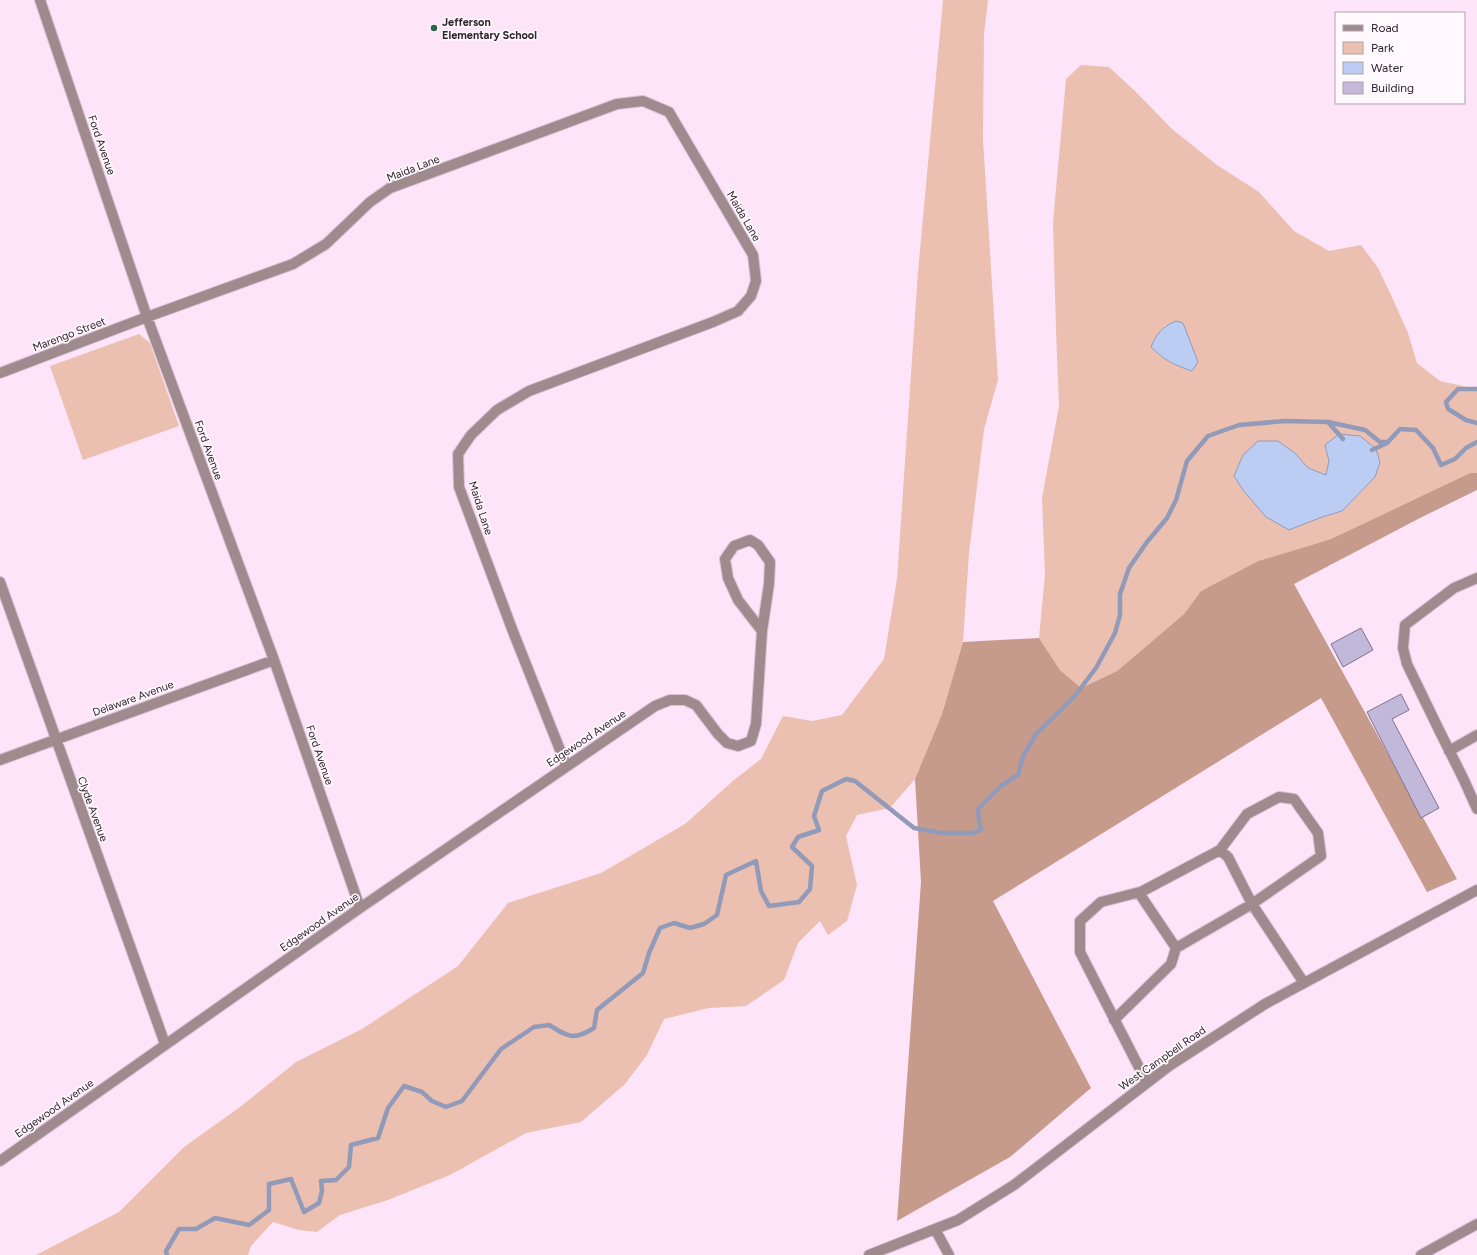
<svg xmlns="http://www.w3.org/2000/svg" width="1477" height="1255" font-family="Figtree,sans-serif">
<rect width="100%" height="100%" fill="#fee4f8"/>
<path fill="#ebc0b0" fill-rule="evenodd" d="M943,0H988L984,34L983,139L998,380L984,429L969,553L963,642L942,714L915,779L890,808L857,815L846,836L857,885L847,921L828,935L820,921L798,943L784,980L746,1006L709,1008L664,1019L647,1055L625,1084L581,1122L526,1133L450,1175L388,1200L340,1215L317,1232L299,1230L273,1222L251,1246L248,1255H36L119,1212L184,1147L240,1107L296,1062L362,1029L458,966L508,903L601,873L685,824L734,780L761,759L783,716L812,721L842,715L884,659L897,579L918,272Z
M1081,65L1109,67L1136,92L1172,129L1217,165L1259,192L1294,231L1329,251L1361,245L1378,268L1391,295L1408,333L1417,363L1440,381L1477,389V473H1470L1331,539L1258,561L1201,591L1184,614L1117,671L1081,688L1060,670L1039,638L1045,574L1042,498L1059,406L1056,330L1053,222L1066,79ZM1166,325L1192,371C1174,365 1164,360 1151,347L1157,335ZM1325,445L1375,477L1342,511L1322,517L1295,453L1308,468L1326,475L1329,461Z
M139,334L150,343L179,426L83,460L50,366Z"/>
<path fill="#c69b8b" d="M1470,473H1477V490L1420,518L1294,584L1457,879L1427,892L1321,698L993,901L1091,1088L1010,1157L897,1221L921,882L915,779L942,714L963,642L1039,638L1060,670L1081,688L1117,671L1184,614L1201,591L1258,561L1331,539Z"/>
<path fill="#bbcdf3" stroke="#919ab8" d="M1176,321L1183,323L1198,362L1192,371C1174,365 1164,360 1151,347C1157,333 1162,327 1176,321Z
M1339,434L1360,436L1376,449L1380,462L1375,477L1342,511L1322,517L1289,530L1266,517L1243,490L1234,476L1243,455L1258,441H1278L1295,453L1308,468L1326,475L1329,461L1325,445Z"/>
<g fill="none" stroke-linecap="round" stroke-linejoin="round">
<path stroke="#919ab8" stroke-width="4.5" d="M1477,389H1458L1446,402L1448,409L1466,420L1477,423
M1328,422L1343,439
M1372,450L1387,443
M167,1255L166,1251L179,1229H196L215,1218L249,1225L269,1210V1184L291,1179L304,1212L319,1203L322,1191L321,1181L336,1180L349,1167L351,1145L378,1138L388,1108L404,1086L422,1092L432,1101L446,1107L462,1101L501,1049L534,1027L549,1025C569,1037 573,1041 594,1028L597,1010L643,973L649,953L660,928L674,923L690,928L704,924L717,915L726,875L756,861L761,891L769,906L799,902L810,889L812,866L792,847L798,837L819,830L814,816L822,791L846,779L855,781L914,828L942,833H972L981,830L979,820L978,809L1001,786L1018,775L1023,756L1036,734L1074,697L1096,668L1115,633L1120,615V594L1129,568L1147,542L1167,518L1176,500L1187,461L1208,436L1239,425L1285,421L1328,422L1365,430L1380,442H1388L1400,429L1416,430L1433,448L1441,465L1455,459L1466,448L1477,442"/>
</g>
<path fill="#c2b8d9" stroke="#7c7391" d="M1361,628L1373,650L1343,667L1331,644Z
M1401,694L1409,710L1392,719L1439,808L1421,818L1367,712Z"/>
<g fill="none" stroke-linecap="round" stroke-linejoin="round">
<g stroke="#d9c1d4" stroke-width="12">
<path id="minor" d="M40,0L147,317L274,660L360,908
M0,373L147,317L293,264L326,244L370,202L390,188L617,104L643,101L669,112L753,255L756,281L751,296L738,311L713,322L529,391L497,410L471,435L458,454L459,487L512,629L566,765
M750,540L758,545L770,562L769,584L762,631L738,600L728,578L725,559L734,546Z
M1477,578L1454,588L1405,625L1403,648L1407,664L1440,732L1463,778L1477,809
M0,582L165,1044
M1449,751L1477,735
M0,760L274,660
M1140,892L1101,902L1080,921V952L1147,1083
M1176,948L1139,893L1220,850L1228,857L1252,904L1304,983
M1114,1020L1171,964L1176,948L1252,904L1321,856L1318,833L1294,799L1279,797L1247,814L1220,850
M0,1161L360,908L655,706L670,700H685L696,705L718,734L727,743L738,746L751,741L756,724L762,631
M935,1229L949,1255
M869,1255L958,1220L1014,1185L1169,1066L1265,1004L1477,890
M1421,1255L1477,1224"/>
</g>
<use href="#minor" stroke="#9f8a8e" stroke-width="10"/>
</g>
<circle fill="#2b634b" stroke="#fff8fd" stroke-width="1.5" cx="434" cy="28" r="4"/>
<g text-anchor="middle" stroke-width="3.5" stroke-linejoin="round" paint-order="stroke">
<g font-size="11" font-weight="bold" fill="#30242e" stroke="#fff8fd" text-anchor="start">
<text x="442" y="26">Jefferson<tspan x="442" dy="13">Elementary School</tspan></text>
</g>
<g font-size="11" fill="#30242e" stroke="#fff8fd">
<text transform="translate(102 145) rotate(71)" y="4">Ford Avenue</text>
<text transform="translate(413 168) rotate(-21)" y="4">Maida Lane</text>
<text transform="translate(744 216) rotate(60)" y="4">Maida Lane</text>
<text transform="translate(69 334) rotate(-21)" y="4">Marengo Street</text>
<text transform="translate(209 450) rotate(70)" y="4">Ford Avenue</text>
<text transform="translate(481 508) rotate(72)" y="4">Maida Lane</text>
<text transform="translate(133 698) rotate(-20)" y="4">Delaware Avenue</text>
<text transform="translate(586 738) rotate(-34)" y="4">Edgewood Avenue</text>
<text transform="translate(320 755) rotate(71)" y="4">Ford Avenue</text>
<text transform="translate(93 809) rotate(70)" y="4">Clyde Avenue</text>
<text transform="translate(319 922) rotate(-35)" y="4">Edgewood Avenue</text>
<text transform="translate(1162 1058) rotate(-35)" y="4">West Campbell Road</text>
<text transform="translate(54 1108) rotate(-35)" y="4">Edgewood Avenue</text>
</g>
</g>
<rect x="1335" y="12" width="130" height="92" fill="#fff8fd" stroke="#aca3aa"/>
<rect x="1343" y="25" width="20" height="6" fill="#9f8a8e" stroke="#aca3aa"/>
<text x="1371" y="32" font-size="12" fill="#30242e">Road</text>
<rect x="1343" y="42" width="20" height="12" fill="#ebc0b0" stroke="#aca3aa"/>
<text x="1371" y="52" font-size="12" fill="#30242e">Park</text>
<rect x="1343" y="62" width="20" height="12" fill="#bbcdf3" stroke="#aca3aa"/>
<text x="1371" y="72" font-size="12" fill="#30242e">Water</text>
<rect x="1343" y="82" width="20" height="12" fill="#c2b8d9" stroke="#aca3aa"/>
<text x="1371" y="92" font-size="12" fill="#30242e">Building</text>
</svg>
